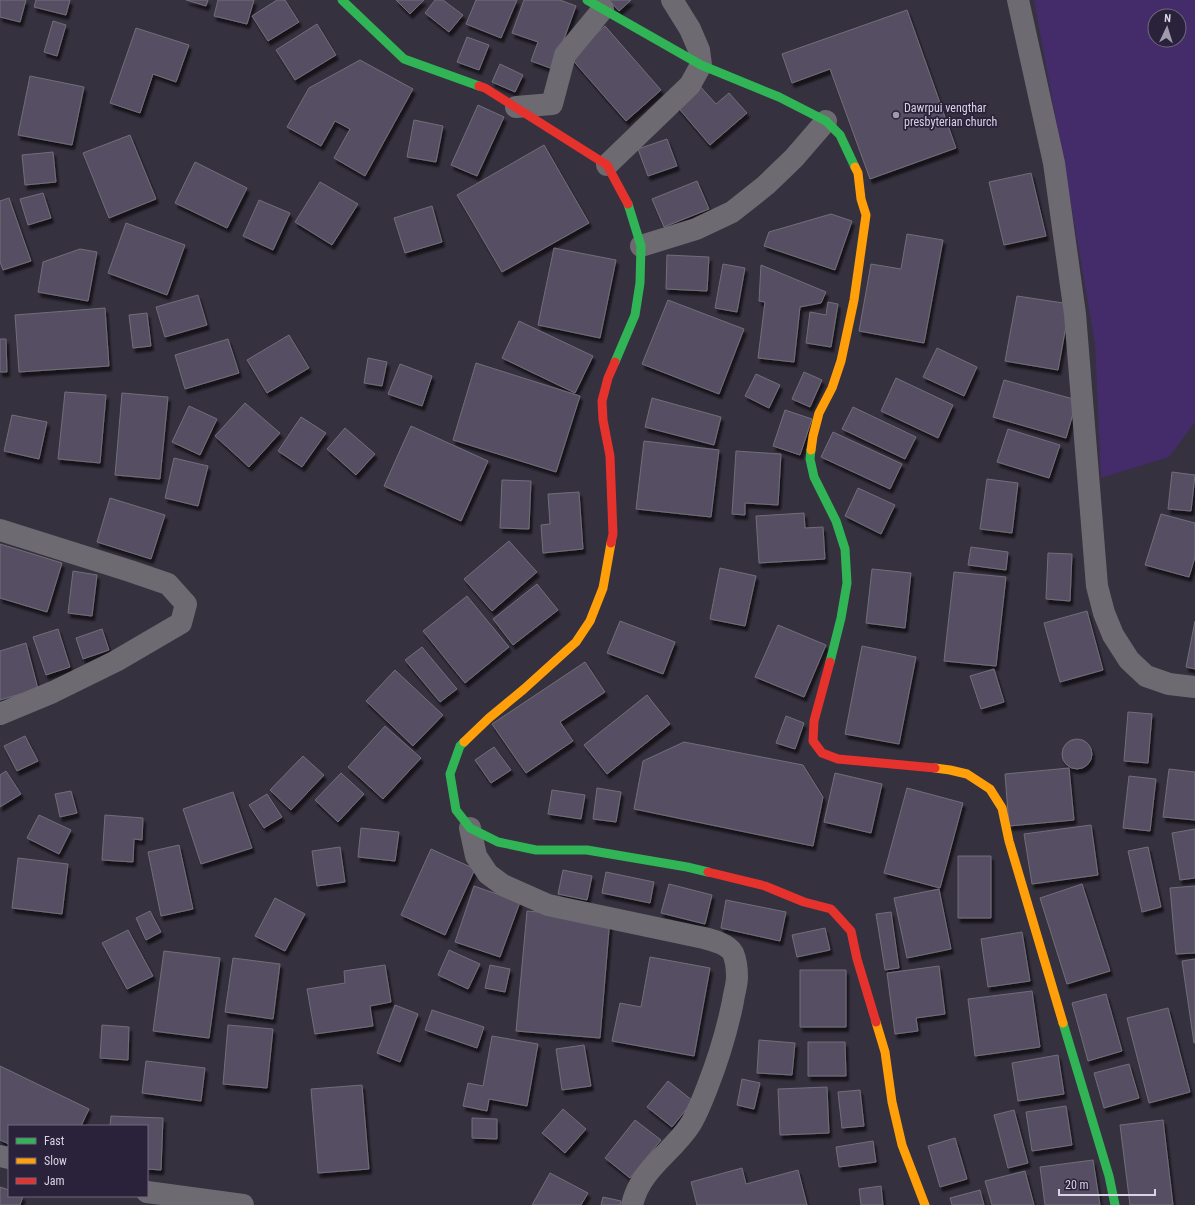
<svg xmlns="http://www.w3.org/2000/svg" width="1195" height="1205" font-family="'Roboto Condensed',sans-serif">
<defs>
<filter id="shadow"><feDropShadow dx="2.5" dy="4.5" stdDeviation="1" flood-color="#0009"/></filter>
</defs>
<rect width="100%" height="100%" fill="#36313f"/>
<path fill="#442b69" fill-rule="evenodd" d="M1034,0H1195V422L1169,457L1101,478L1095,344L1065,169ZM1155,16H1179V40H1155Z"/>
<path fill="#575064" stroke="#716d79" filter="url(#shadow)" d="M0,0H26L20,22L0,17Z
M36,0H70L66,15L34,7Z
M186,0H208L206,6Z
M218,0H254L247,24L214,16Z
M277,0H285L299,22L268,41L252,16Z
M396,0H424L410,14Z
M435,0H443L463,15L449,32L425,13Z
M476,0H517L501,38L466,24Z
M524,0H560L576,6L553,69L531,61L538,42L512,33Z
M609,0H631L619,11Z
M907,10L956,148L870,179L830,69L792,83L782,54Z
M53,21L66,25L57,56L44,52Z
M317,24L336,55L295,80L276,50Z
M605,26L661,90L626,121L570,57Z
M136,28L189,45L176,82L153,74L140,113L110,103Z
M467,37L489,45L479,70L457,62Z
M360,60L413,89L365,176L334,158L350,129L335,121L321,146L287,127L309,88Z
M500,64L523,75L515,92L492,82Z
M30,76L84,87L72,145L18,135Z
M698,84L716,104L729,93L747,113L710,145L675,104Z
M478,105L504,117L477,176L451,165Z
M414,120L443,126L436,162L407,157Z
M130,135L156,199L109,218L83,153Z
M667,139L677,166L648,176L638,149Z
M544,145L589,223L502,272L457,195Z
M53,152L56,182L25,185L22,155Z
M195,162L247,188L227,228L175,203Z
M1031,173L1046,236L1004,245L989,182Z
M697,181L709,209L664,227L652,199Z
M320,182L358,204L332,245L295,222Z
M43,193L51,218L28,225L20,199Z
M9,198L31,261L3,270L0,262V201Z
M259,200L290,213L273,250L243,236Z
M432,206L442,242L405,253L394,218Z
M831,214L852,221L835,270L764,246L769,232Z
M126,223L185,245L167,295L108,273Z
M907,234L943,240L924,343L859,331L871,264L901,269Z
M554,248L616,260L600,338L538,325Z
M80,249L97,252L88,301L38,292L43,262Z
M667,255L709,257L707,291L666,289Z
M723,264L745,268L737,312L715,308Z
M761,265L826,292L821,303L800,307L794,362L758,358L765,302L759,301Z
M198,295L207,325L165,337L156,307Z
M1017,296L1070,304L1058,370L1005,361Z
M668,300L744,329L719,394L642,364Z
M828,302L838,304L831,347L806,343L810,312L826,315Z
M105,308L109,366L19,372L15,315Z
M147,313L151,346L133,348L129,315Z
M519,321L593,356L575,393L502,358Z
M289,335L309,368L267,393L247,360Z
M0,339H6L7,372H0Z
M228,339L239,373L185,389L175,355Z
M937,348L977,367L964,396L923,377Z
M368,358L387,362L382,386L364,383Z
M476,363L580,396L556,472L453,440Z
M400,364L432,376L422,406L388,394Z
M804,372L822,380L810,407L792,399Z
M756,374L780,385L769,408L745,396Z
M896,378L953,405L938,438L881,411Z
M1004,380L1077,400L1066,438L993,417Z
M65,392L106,395L100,463L58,459Z
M122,393L168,397L160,479L115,475Z
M652,398L721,417L714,445L645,427Z
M245,403L280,433L249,467L215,436Z
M189,406L217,419L200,455L172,442Z
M853,407L916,437L905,459L842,429Z
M785,410L812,419L800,455L773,446Z
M12,415L47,422L39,459L4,451Z
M301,417L326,433L302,467L278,451Z
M411,426L488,461L461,521L384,486Z
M345,428L375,454L356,475L327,449Z
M1008,429L1060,445L1049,478L997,462Z
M833,432L902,464L890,489L821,457Z
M644,441L719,450L711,517L636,509Z
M736,451L781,454L778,505L745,503V515L732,514Z
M174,458L208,466L198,506L165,498Z
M1172,472L1195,475L1191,511L1168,509Z
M987,479L1018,483L1012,533L980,529Z
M502,480L531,481L529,529L500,528Z
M858,488L895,505L881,534L845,516Z
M579,492L583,549L543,553L541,525L550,524L548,494Z
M110,498L165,515L151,559L97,542Z
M804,513L805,528L823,527L825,559L759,563L756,516Z
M1161,514L1195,523V557L1189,577L1145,565Z
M509,541L537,572L492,611L464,579Z
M0,544L62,563L47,612L0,598Z
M971,547L1008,552L1006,570L968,565Z
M1048,553L1072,554L1070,601L1046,599Z
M720,568L756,576L745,626L710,619Z
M872,569L911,573L905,628L866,623Z
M73,571L97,575L92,616L68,613Z
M954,572L1006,577L996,666L944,661Z
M537,584L558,610L513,645L493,619Z
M467,596L509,647L465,683L423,631Z
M1087,611L1103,670L1060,682L1044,623Z
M620,621L675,642L663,674L607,653Z
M1195,621V669L1186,667Z
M778,625L826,645L804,697L755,677Z
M58,629L70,667L46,675L33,637Z
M102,629L109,650L83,659L76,638Z
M26,643L38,689L0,700V651Z
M862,646L916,657L899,744L845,734Z
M422,647L457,689L440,702L405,660Z
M585,662L605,692L560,722L573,741L526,773L492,724Z
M994,669L1004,702L981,709L970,676Z
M395,670L443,715L413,746L366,701Z
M647,695L670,724L607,774L584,745Z
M1128,712L1152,714L1148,763L1124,761Z
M786,716L804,723L795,749L776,743Z
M385,726L421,758L383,799L348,767Z
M25,736L38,761L17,771L4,746Z
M1062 754a15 15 0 1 1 30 0a15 15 0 1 1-30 0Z
M684,742L803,765L823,797L813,846L634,809L643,761Z
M494,747L511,770L491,783L475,760Z
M303,756L324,775L291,810L270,790Z
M1069,768L1074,820L1009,826L1005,774Z
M1169,769L1195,772V820L1163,817Z
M6,771L21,794L0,807V775Z
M341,773L364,794L338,822L315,800Z
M835,773L882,784L871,833L824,822Z
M1129,776L1156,779L1150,831L1123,828Z
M597,788L621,792L616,822L593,819Z
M907,788L963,803L940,888L884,873Z
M552,790L585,795L581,819L548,814Z
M71,791L77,813L60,817L55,794Z
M233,792L252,848L201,864L183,809Z
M267,794L282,817L264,828L249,805Z
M39,815L71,830L59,854L27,838Z
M105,815L143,818L142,840L134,839L133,862L102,860Z
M1091,825L1098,875L1032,884L1024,834Z
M361,828L399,832L395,861L358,857Z
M1195,829V878L1180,880L1172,833Z
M179,845L193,909L161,916L148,852Z
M340,847L345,882L317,886L312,851Z
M1148,847L1161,907L1142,912L1128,851Z
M431,849L475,869L445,935L401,915Z
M958,856H991V918H958Z
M18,858L68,864L62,914L12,908Z
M563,870L592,876L587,900L558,894Z
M606,872L654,882L650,903L602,893Z
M669,884L712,895L705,924L661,913Z
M1082,884L1110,971L1067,984L1040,898Z
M474,886L520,902L500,957L455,942Z
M1195,886V953L1176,954L1170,888Z
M939,889L951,949L907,958L894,898Z
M275,898L305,914L285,951L255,936Z
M726,900L786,912L780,941L721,928Z
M150,911L161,932L146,940L136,918Z
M527,911L610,918L600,1038L516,1031Z
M891,912L899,968L885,970L876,914Z
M825,928L830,950L797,957L792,935Z
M128,930L153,976L127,989L102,943Z
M1022,932L1030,981L988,987L981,939Z
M449,950L480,964L468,989L438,975Z
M164,951L220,958L209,1038L153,1031Z
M650,957L710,968L694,1056L612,1041L620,1003L641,1007Z
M233,958L280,964L273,1019L225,1012Z
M1195,959V1043H1194L1182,961Z
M385,965L391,1002L370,1006L373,1026L315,1034L307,989L345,983L344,971Z
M490,965L510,969L505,992L485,988Z
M939,966L945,1014L916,1018L918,1031L895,1034L887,973Z
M800,970H846V1027H800Z
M1032,991L1040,1047L975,1056L968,999Z
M1106,994L1122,1051L1088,1061L1072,1003Z
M395,1005L418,1014L400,1062L377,1053Z
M1168,1008L1190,1092L1149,1103L1127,1018Z
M432,1010L484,1027L477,1048L425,1030Z
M102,1025L129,1027L128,1060L100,1058Z
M228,1025L273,1029L267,1088L223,1084Z
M492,1036L538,1044L527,1106L489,1099L487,1111L463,1106L468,1083L483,1086Z
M759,1040L795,1043L792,1075L757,1073Z
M808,1042H845L846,1076H808Z
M584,1045L591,1086L562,1090L556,1049Z
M1058,1055L1064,1094L1018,1101L1012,1063Z
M146,1061L205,1068L201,1101L142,1093Z
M1129,1064L1139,1098L1104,1108L1094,1073Z
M0,1066L89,1109L81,1126H9V1144L0,1140Z
M742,1079L760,1083L754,1109L737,1105Z
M668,1081L693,1101L672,1127L647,1107Z
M362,1085L369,1169L318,1173L311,1089Z
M827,1087L829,1133L780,1135L778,1089Z
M860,1090L864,1126L842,1128L838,1092Z
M1066,1106L1072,1145L1032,1151L1026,1112Z
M563,1109L586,1129L565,1153L542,1133Z
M1014,1110L1028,1163L1008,1168L994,1115Z
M111,1116L163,1118L161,1170L147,1169V1126H110Z
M472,1118L497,1119V1139L472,1138Z
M635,1120L661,1140L630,1178L605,1158Z
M1163,1120L1173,1205H1130L1120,1125Z
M955,1138L967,1179L940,1187L928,1146Z
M873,1141L876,1162L839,1167L836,1147Z
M1093,1160L1100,1205H1045L1040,1167Z
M742,1168L746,1184L798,1170L807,1205H697L691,1182Z
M1025,1171L1034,1205H992L985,1181Z
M550,1173L588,1193L581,1205H532Z
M881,1186L883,1205H861L859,1189Z
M0,1187L9,1190V1196H23L20,1205H0Z
M980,1190L984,1205H952L950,1198Z
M603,1197L621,1201L620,1205H601Z"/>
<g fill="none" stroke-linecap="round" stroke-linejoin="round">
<path stroke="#6d6b71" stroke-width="22" d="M1018,0L1054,163L1075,314L1097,586L1104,613L1113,635L1129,660L1146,676L1169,684L1195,687
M516,107L552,104L565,55L603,9
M607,165L690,85L701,65L699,50L690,29L672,0
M641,246L696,229L732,212L766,185L794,158L826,121
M0,530L130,571L168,584L186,604L181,623L116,661L53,692L0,714
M470,828L476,856L488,874L503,885L548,905L704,938C712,940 728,944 733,953C736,960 737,969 737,977C737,985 734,993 733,1001C727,1031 718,1060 707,1088C702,1101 697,1114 690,1125C671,1154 640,1169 632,1205
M0,1156L9,1158
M147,1192L243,1205"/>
<path stroke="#30b455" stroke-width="9" d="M342,0L404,59L479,86
M587,0L701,65L779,97L826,121L840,135L855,167
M615,362L635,315L640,283L641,246L628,204
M811,450L810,459L814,477L836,521L845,549L847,583L841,618L830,662
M464,742L460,746L450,774L456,810L470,828L498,842L536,850H587L687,867L708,872
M1063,1023L1109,1176L1115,1205"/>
<path stroke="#ff9f0a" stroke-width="9" d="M811,450L813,436L819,413L832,388L841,361L854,300L866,215L861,199L858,173L855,167
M464,742L489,718L524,689L576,642L590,621L603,588L611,543
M935,768L950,770L967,774L990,789L1002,808L1009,841L1063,1023
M876,1022L885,1052L892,1102L902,1145L925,1205"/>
<path stroke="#e5322d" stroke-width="9" d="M479,86L485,88L607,165L628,204
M611,543L613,534L610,456L603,420L602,401L608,378L615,362
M830,662L814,721L813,741L822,753L838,759L935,768
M708,872L765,886L804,902L831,909L851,931L857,959L876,1022"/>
</g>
<circle fill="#a09baa" stroke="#2a213a" stroke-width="1.5" cx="896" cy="115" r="4"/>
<g text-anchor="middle" stroke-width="3.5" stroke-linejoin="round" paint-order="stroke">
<g font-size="12" fill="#d9d4e4" stroke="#2a213a" text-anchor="start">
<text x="904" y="112">Dawrpui vengthar<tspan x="904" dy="14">presbyterian church</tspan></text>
</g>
</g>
<rect x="8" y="1125" width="140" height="72" fill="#2a213a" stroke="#70697e"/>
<rect x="16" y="1138" width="20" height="6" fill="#30b455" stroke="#70697e"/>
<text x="44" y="1145" font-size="12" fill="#d9d4e4">Fast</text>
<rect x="16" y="1158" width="20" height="6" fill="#ff9f0a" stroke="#70697e"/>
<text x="44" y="1165" font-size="12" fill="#d9d4e4">Slow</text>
<rect x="16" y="1178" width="20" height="6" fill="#e5322d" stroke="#70697e"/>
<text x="44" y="1185" font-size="12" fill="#d9d4e4">Jam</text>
<g transform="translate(1167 28) rotate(4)"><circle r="19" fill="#2a213a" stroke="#70697e"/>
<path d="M0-3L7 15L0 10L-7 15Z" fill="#a09baa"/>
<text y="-6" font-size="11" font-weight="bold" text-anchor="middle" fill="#d9d4e4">N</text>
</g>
<path d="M1059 1189v6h96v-6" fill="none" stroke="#d9d4e4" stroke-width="2"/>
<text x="1065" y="1189" font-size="12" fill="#d9d4e4" stroke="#2a213a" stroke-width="3" paint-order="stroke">20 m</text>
</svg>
